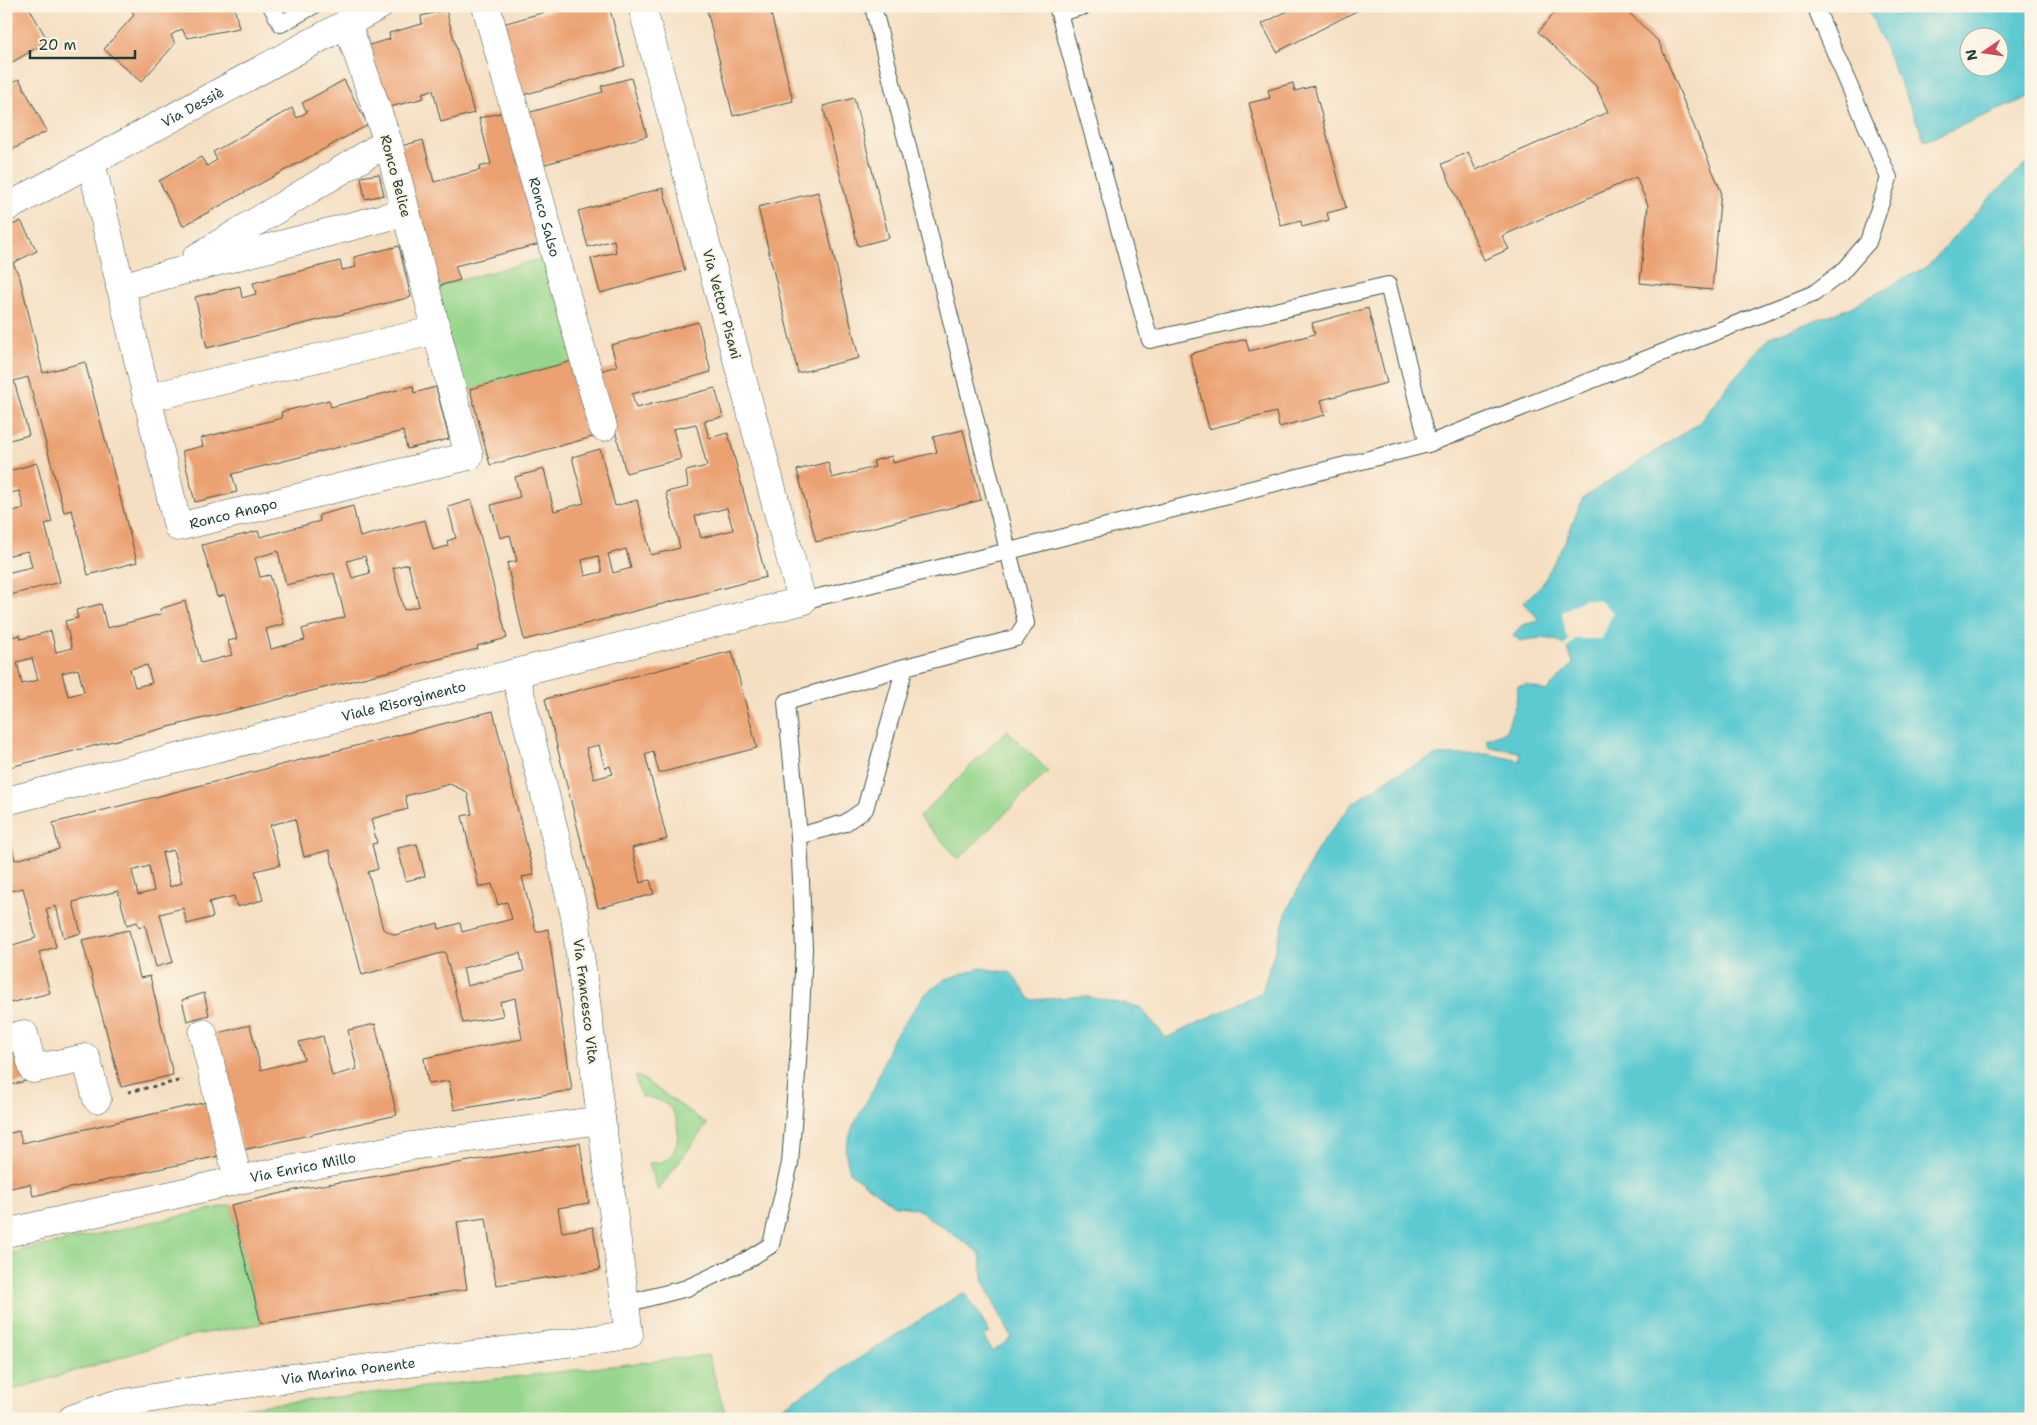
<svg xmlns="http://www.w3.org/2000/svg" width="2037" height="1425" font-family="'Shantell Sans',sans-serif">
<rect width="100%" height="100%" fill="#fcf5e5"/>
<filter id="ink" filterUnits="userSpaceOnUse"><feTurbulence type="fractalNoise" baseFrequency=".02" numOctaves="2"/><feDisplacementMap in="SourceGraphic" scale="10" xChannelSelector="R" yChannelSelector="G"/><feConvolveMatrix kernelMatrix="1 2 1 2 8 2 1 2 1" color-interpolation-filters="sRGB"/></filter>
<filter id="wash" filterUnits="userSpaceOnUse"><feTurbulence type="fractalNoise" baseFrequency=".0096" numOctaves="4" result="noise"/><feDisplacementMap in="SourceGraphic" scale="20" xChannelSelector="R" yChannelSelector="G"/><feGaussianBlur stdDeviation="1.12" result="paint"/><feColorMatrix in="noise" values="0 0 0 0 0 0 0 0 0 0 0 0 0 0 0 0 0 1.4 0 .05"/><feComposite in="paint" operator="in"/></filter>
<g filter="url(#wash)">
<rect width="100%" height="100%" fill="#f5dfc3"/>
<path fill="#96d68c" stroke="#5a8a60" d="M547,257L576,360L463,391L435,287Z
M1007,730L1048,771L959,859L919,817Z
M639,1076L707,1124L658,1191L649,1163C652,1163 657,1163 661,1162C679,1157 681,1129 674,1114C669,1102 652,1097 641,1097L635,1077Z
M231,1205L261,1324L194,1335L6,1392V1254Z
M708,1355L727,1419H206L204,1412Z"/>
<path fill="#5dcad2" stroke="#3e8483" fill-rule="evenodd" d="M1867,6H2031V96L1925,141ZM1970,38H2000V68H1970Z
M2031,160V1419H763L961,1294L967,1295L990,1333L984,1336L992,1352L1012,1338L984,1284L980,1253L915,1208L895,1206L850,1173L845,1151L853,1126L874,1088L892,1040L925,994L946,979L981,968L1011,973L1031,1000L1083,996L1140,1007L1166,1038L1262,992L1287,911L1318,848L1353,803L1394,775L1437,755L1488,754L1520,761L1519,752L1489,747L1487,739L1506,731L1516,703L1518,686L1527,685L1546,691L1573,664C1572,660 1570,652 1567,648C1556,635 1535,638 1520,641L1513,635L1522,625L1539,621L1532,611L1523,603L1542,584L1564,544L1583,498L1699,423L1734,378L1770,337L1849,308L1928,266L1994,193Z"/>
<path fill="#f5dfc3" d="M1584,599L1600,601L1613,612L1602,639H1575L1567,649L1564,646L1569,639L1566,636L1562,612Z"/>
<g id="blocks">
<path fill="#eba172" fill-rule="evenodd" d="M6,6H28L48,41L11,63L6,55Z
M130,6H234L239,28L187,38L182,29L171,35L175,44L141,82L104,49L134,15Z
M566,6H609L625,66L523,95L503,24Z
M706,6H769L793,101L733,116Z
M1297,6H1366L1277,52L1262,24Z
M1560,6H1622L1659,42L1721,191L1712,290L1640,283L1648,205L1636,177L1502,236L1509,249L1484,260L1442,164L1468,152L1476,170L1608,112L1596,86L1538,32Z
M446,10L474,113L441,122L433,90L422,93L424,98L386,108L369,45L390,39L389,33L422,24L421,16Z
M631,78L647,136L542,165L527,113L603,92L601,86Z
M19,79L47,131L6,153V86Z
M344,80L368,125L183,226L159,181L201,157L207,166L217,160L213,152L292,108L297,118L307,112L302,103Z
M1293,83L1295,91L1314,86L1346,208L1327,213L1329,220L1302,227L1301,221L1281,226L1249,103L1270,98L1268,90Z
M854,98L889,238L858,246L823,106Z
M504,112L540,244L455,266L460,280L435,287L398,147L423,140L434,182L480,170L479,167L491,164L479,118Z
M379,174L384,195L365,199L361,177Z
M663,188L685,271L600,293L591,259L616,252L614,240L588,247L578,211Z
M818,192L859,358L798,373L758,207Z
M21,221L37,251L13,263L20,278L43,373L85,362L137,562L88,575L72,510L64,512L28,377L14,381L29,435L6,441V228Z
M399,246L411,297L207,348L195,297L240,286L242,298L256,294L253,283L340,261L342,270L356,267L354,257Z
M1368,308L1387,383L1321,400L1325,415L1279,427L1276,412L1209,429L1190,354L1246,339L1249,351L1315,334L1312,323Z
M698,322L711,372L632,394L636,408L715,388L723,417L704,421L709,438L728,433L766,577L524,640L507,563L517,561L510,535L500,538L491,505L520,497L515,477L544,469L554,511L584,503L572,457L600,449L615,506L637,500L651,555L680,548L666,492L688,487L686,471L707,466L696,424L673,429L681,459L626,473L600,371L617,366L611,345ZM727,508L733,530L701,538L695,516ZM626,549L631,568L613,573L608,554ZM598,556L602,572L585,576L582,560Z
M576,360L596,436L490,465L470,389Z
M413,386L414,393L436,387L449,439L407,449L403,431L232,474L237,492L195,502L182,451L203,446L201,438L282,418L281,412L329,400L331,407Z
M963,430L981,500L816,542L797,470L828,462L832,478L875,467L873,461L892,456L893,463L937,452L933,437Z
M37,463L52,522L45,524L60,582L6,596V573L32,567L28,551L6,556V513L24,508L19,491L6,494V472Z
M471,500L507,638L477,646L478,649L6,768V612L13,637L20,635L21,639L51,631L56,652L72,648L65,621L78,618L76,610L101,604L107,628L161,614L160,609L185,601L201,663L232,655L228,641L237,639L225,595L217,597L202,545L258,531L260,537L320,521L319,515L353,506L360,537L425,520L433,550L448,546L447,541L456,538L448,507ZM278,551L286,585L334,573L345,617L302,629L305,640L271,649L266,629L284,624L270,575L260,577L255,558ZM365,556L370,573L352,578L347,561ZM408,564L419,606L404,610L393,568ZM32,658L38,680L22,684L17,662ZM147,665L152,683L135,687L130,669ZM78,669L84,692L68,696L62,673Z
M732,651L757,748L659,773L653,751L645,754L667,839L632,848L640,883L650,880L654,894L598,908L545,699ZM599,745L605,768L610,766L613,774L594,779L586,748Z
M493,711L534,875L522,877L536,932L548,929L572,1090L454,1110L449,1081L428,1084L424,1058L522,1039L515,998L500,1002L503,1016L463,1023L445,952L362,975L329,850L304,857L295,819L270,825L280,865L255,871L263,900L237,907L234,896L209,902L213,917L187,924L183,908L160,914L173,962L156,967L145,925L139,927L137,922L127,925L118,891L73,902L81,933L64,938L56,906L46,909L56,947L39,952L50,993L6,1004V947L36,938L23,888L6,892V835H9L15,860L59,849L53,823ZM450,784L467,792L472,814L462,816L479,887L492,884L498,905L507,902L512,919L462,932L460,923L439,929L438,923L395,935L383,929L368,872L378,869L372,844L377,843L371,819L408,809L405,796ZM173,850L182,883L170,887L162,853ZM149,866L154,891L138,895L132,871ZM520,953L524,971L467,986L463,968Z
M417,844L425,876L406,881L398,848Z
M129,930L140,978L150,976L173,1075L121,1087L82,940Z
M204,993L209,1015L187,1021L182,1000Z
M375,1024L397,1115L243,1150L214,1034L250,1025L261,1070L304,1059L299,1042L323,1036L332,1076L357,1069L348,1030Z
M13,1053L19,1056L26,1081L6,1086V1054Z
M207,1102L219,1156L33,1196L30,1184L6,1189V1134L19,1131L22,1143Z
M580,1143L589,1203L558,1208L562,1232L593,1227L600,1270L496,1285L486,1218L457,1222L467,1289L261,1324L231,1205L304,1188Z"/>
</g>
</g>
<g filter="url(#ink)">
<use href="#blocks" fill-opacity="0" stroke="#3f5549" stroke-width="1"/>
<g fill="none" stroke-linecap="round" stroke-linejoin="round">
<g stroke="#3f5549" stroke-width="18">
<path id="service" d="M271,6L281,24L313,6
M1057,6L1150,340L1388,285L1428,444
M1059,13L1085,6
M802,601L1009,551L1428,444L1813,294L1841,273L1868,242L1889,178L1815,6
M799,836L845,823L865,809L905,667
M625,1304L687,1288L747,1260L771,1245L790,1163L800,1035L804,949L799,836L786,702L905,667L1016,638L1026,623L873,6"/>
</g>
<g stroke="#3f5549" stroke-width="29">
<g id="minor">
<path id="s1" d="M486,6L603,427"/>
<path id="s2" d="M91,162L178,527L469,456L388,142L347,23"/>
<path d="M196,258L388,142"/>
<path d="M120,287L406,212"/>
<path d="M147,398L437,330"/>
<path d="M203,1033L238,1180"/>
<path d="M6,1039L24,1034L33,1069L86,1058L97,1099"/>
<path id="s3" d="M6,1233L238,1180L411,1146L601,1120"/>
<path id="s4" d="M72,1419L113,1405L199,1390L629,1335L575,916L515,673"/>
</g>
</g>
<g stroke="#3f5549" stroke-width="29">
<g id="tertiary">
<path id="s5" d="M6,208L379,6"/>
<path id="s6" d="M6,801L802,601L642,6"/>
</g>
</g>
<path stroke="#3f5549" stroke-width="3" stroke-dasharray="4 4" stroke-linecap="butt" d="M128,1092L183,1080"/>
<use href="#service" stroke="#fff" stroke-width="16"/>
<use href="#minor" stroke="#fff" stroke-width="28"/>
<use href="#tertiary" stroke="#fff" stroke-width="28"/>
</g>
</g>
<g text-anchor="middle" stroke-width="4" stroke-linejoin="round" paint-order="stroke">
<g font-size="14" fill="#1f3d34" stroke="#fcf5e5">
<text dy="5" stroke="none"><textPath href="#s5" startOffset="212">Via Dessiè</textPath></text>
<text transform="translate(396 176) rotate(75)" y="5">Ronco Belice</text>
<text dy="5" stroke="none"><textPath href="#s1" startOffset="219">Ronco Salso</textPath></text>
<text transform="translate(722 304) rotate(75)" y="5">Via Vettor Pisani</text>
<text dy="5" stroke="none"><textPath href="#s2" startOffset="432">Ronco Anapo</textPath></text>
<text dy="5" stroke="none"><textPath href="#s6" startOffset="410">Viale Risorgimento</textPath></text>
<text transform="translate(586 1001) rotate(83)" y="5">Via Francesco Vita</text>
<text dy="5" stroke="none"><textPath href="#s3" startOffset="304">Via Enrico Millo</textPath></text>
<text dy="5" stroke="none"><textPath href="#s4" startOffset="281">Via Marina Ponente</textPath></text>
</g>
</g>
<rect width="2037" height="1425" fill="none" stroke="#fcf5e5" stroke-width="25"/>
<g transform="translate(1984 52) rotate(257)"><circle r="24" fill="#fcf5e5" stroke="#a4ab9e"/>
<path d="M0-4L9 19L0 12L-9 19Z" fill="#d1495b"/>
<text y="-8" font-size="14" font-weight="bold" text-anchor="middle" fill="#1f3d34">N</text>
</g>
<path d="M30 50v8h105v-8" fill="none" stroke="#1f3d34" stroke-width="2.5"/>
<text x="38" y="50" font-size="15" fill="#1f3d34" stroke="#fcf5e5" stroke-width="4" paint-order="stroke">20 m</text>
</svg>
